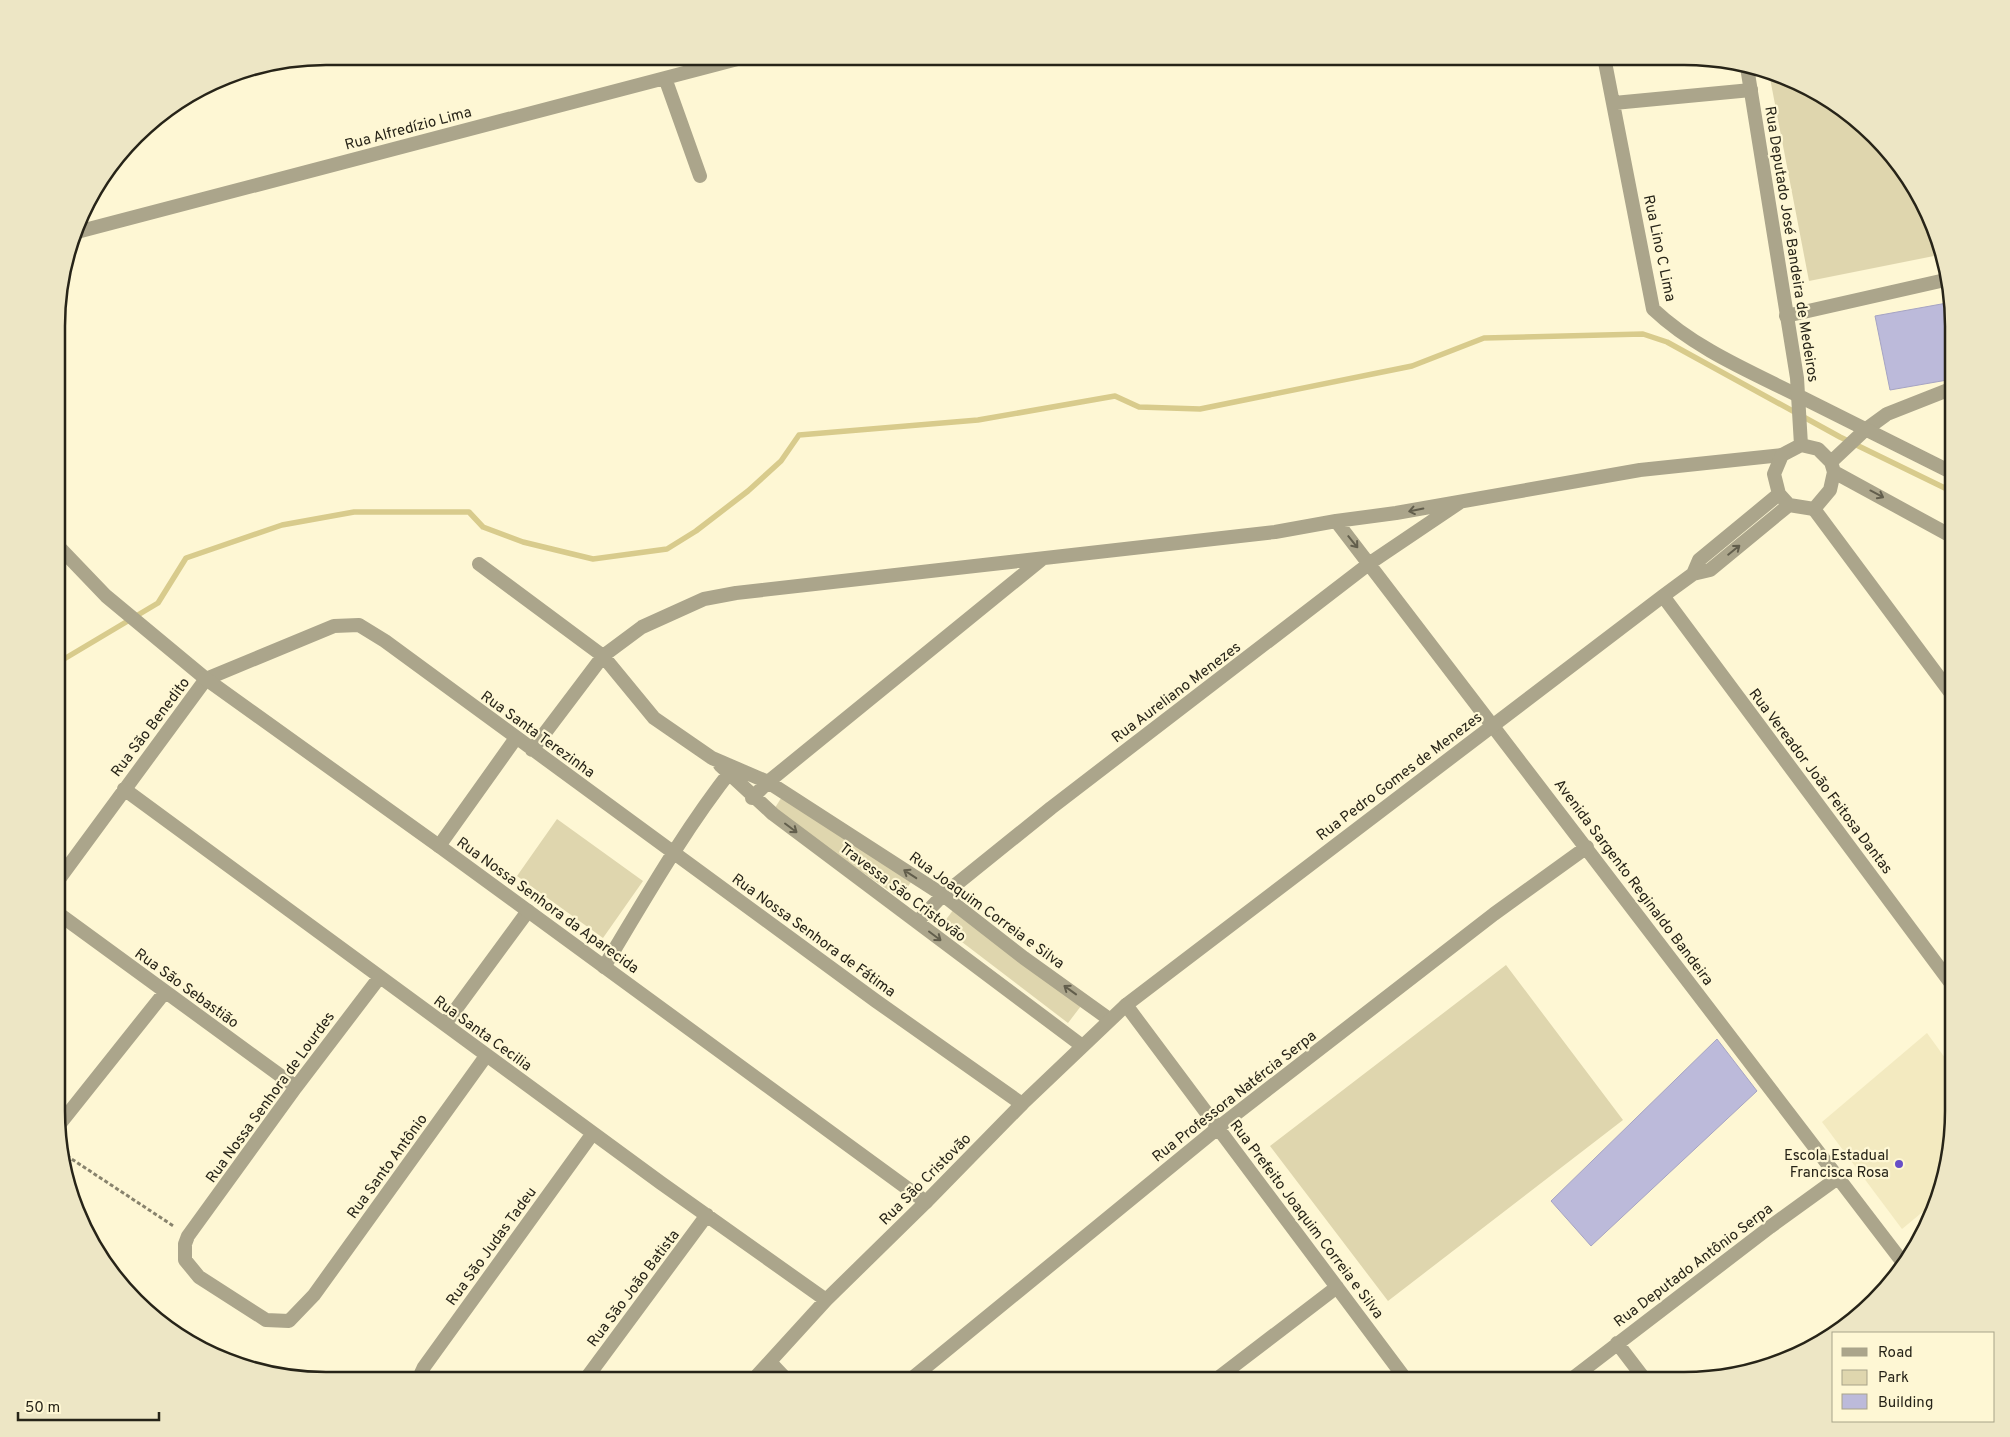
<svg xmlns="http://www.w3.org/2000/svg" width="2010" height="1437" font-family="Overpass,sans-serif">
<rect width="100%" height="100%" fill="#fef7d4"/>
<path fill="#f3eac0" d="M1927,1033L1953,1069V1128L1937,1200L1902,1229L1822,1122Z"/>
<path fill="#dfd6ae" d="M1769,73L1787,77L1848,112L1887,148L1926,207L1939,255L1809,281Z
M783,795L911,882L900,898L773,811Z
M557,819L643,881L603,938L517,876Z
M954,909L1081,1006L1068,1023L941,926Z
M1506,965L1623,1120L1388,1301L1270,1146Z"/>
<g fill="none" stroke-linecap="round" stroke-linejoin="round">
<path stroke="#d8cb8c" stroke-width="5.5" d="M59,662L158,603L186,558L282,525L354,512H469L483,527L523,542L593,559L667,549L696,531L748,491L781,461L799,435L978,420L1115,396L1139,407L1200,409L1412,366L1484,338L1643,334L1667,342L1840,437L1953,492"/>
</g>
<path fill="#bcbada" stroke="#a6a4c3" d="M1947,303L1952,334L1945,335L1953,379L1890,390L1875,316Z
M1717,1039L1757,1091L1591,1246L1551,1201Z"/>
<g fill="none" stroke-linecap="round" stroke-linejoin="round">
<path stroke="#88836d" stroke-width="3" stroke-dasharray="4 2.5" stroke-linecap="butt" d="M61,1152L175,1227"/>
<path stroke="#aba58b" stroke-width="14" d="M1604,57L1653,309C1694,348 1749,371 1799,396
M665,78L700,176
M1614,103L1751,90
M77,232L749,56
M1786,316L1945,280
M1865,430L1887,414L1953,388
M1814,509L1953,696
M1336,521L1904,1264
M479,564L603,656L654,718L712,758L768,782L943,895L1024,958L1109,1019
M532,750L603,656L642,627L704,599L736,593L1275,532L1336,521L1396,513L1640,470L1782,455
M720,765L773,814L1081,1045
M124,789L661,1183L826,1300
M752,798L768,782L1042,559
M439,846L516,738
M59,879L206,679L334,626L359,625L385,641L876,1001L1022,1104
M59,914L296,1087
M917,922L943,895L1051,808L1370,563L1459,503
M604,967C645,899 684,830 733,768
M379,978L296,1087L188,1236L185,1244V1260L199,1277L266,1320L289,1321L314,1295L486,1056
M1126,1005L1407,1381
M445,1024L528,911
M59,1125L165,992
M1617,1343L1646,1381
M770,1362L787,1380
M418,1380L424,1367L593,1133
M585,1380L707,1215
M753,1380L826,1300L926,1202
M910,1380L1219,1127L1494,914L1587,847
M1214,1381L1337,1287
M1569,1381L1770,1227L1839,1177"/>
<path stroke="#aba58b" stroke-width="14" d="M1747,67L1797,378L1801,445
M1799,396L1953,473
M1801,445L1818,449L1831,462L1834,472L1830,490L1814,509L1789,505L1779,494L1774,474L1782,455Z
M1831,462L1865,430
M1834,472L1953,537
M59,547L106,596L206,679L439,846L926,1202L1022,1104L1126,1005L1663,596L1693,574L1710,570L1789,505
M1693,574L1699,560L1779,494
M1663,596L1953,986"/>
</g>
<defs><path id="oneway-shaft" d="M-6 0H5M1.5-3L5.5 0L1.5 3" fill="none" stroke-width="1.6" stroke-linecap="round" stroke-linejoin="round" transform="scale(1.25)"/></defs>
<g stroke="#625e4c">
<use href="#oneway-shaft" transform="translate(1877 494) rotate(28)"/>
<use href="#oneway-shaft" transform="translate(1416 510) rotate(169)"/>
<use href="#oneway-shaft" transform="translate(1353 542) rotate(51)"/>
<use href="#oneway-shaft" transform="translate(1734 550) rotate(-39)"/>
<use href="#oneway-shaft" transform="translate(791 828) rotate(37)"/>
<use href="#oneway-shaft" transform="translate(910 874) rotate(-147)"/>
<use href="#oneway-shaft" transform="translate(935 936) rotate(37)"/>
<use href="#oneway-shaft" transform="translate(1070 990) rotate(-144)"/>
</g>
<circle fill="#674ec7" stroke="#fef7d4" stroke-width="2" cx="1899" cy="1164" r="5"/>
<g text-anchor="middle" stroke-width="4.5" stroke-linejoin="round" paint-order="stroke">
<g font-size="15" fill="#272418" stroke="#fef7d4">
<text transform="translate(408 128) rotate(-15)" y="5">Rua Alfredízio Lima</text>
<text transform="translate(1792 244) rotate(81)" y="5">Rua Deputado José Bandeira de Medeiros</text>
<text transform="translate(1660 248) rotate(78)" y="5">Rua Lino C Lima</text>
<text transform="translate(1176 692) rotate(-37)" y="5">Rua Aureliano Menezes</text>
<text transform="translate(150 727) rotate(-53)" y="5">Rua São Benedito</text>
<text transform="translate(538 734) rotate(36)" y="5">Rua Santa Terezinha</text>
<text transform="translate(1399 776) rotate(-37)" y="5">Rua Pedro Gomes de Menezes</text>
<text transform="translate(1821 781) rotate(53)" y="5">Rua Vereador João Feitosa Dantas</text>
<text transform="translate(1634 882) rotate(53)" y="5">Avenida Sargento Reginaldo Bandeira</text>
<text transform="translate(903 892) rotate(37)" y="5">Travessa São Cristovão</text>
<text transform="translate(548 905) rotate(36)" y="5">Rua Nossa Senhora da Aparecida</text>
<text transform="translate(987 910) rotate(36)" y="5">Rua Joaquim Correia e Silva</text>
<text transform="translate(814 935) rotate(36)" y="5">Rua Nossa Senhora de Fátima</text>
<text transform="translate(187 988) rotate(36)" y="5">Rua São Sebastião</text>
<text transform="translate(483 1033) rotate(36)" y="5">Rua Santa Cecilia</text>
<text transform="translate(1234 1096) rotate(-38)" y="5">Rua Professora Natércia Serpa</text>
<text transform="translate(270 1097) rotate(-54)" y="5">Rua Nossa Senhora de Lourdes</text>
<text transform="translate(387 1166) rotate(-54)" y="5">Rua Santo Antônio</text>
<text transform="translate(925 1179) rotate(-45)" y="5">Rua São Cristovão</text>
<text transform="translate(1307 1219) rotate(53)" y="5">Rua Prefeito Joaquim Correia e Silva</text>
<text transform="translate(491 1246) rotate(-54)" y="5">Rua São Judas Tadeu</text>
<text transform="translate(1693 1265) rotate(-37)" y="5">Rua Deputado Antônio Serpa</text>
<text transform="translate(633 1288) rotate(-53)" y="5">Rua São João Batista</text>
</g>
<g font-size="15" fill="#272418" stroke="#fef7d4" text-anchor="end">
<text x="1889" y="1160">Escola Estadual<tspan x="1889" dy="17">Francisca Rosa</tspan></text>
</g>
</g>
<path d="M0 0H2010V1437H0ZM326 65H1684A261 261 0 0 1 1945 326V1111A261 261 0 0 1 1684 1372H326A261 261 0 0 1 65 1111V326A261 261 0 0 1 326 65Z" fill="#ede6c5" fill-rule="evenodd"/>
<path fill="none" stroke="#272418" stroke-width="2.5" d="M326 65H1684A261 261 0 0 1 1945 326V1111A261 261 0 0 1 1684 1372H326A261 261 0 0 1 65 1111V326A261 261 0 0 1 326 65Z"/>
<rect x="1832" y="1332" width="162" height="90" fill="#fef7d4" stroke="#a8a389"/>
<rect x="1842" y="1348" width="25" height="8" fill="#aba58b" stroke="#a8a389"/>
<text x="1878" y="1357" font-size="15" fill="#272418">Road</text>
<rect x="1842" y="1370" width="25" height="15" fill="#dfd6ae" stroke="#a8a389"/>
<text x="1878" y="1382" font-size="15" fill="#272418">Park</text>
<rect x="1842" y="1394" width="25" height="15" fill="#bcbada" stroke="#a8a389"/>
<text x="1878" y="1407" font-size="15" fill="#272418">Building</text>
<path d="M18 1412v8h141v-8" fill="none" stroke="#272418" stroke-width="2.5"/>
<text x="25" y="1412" font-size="15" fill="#272418" stroke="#fef7d4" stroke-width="4" paint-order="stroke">50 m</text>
</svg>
